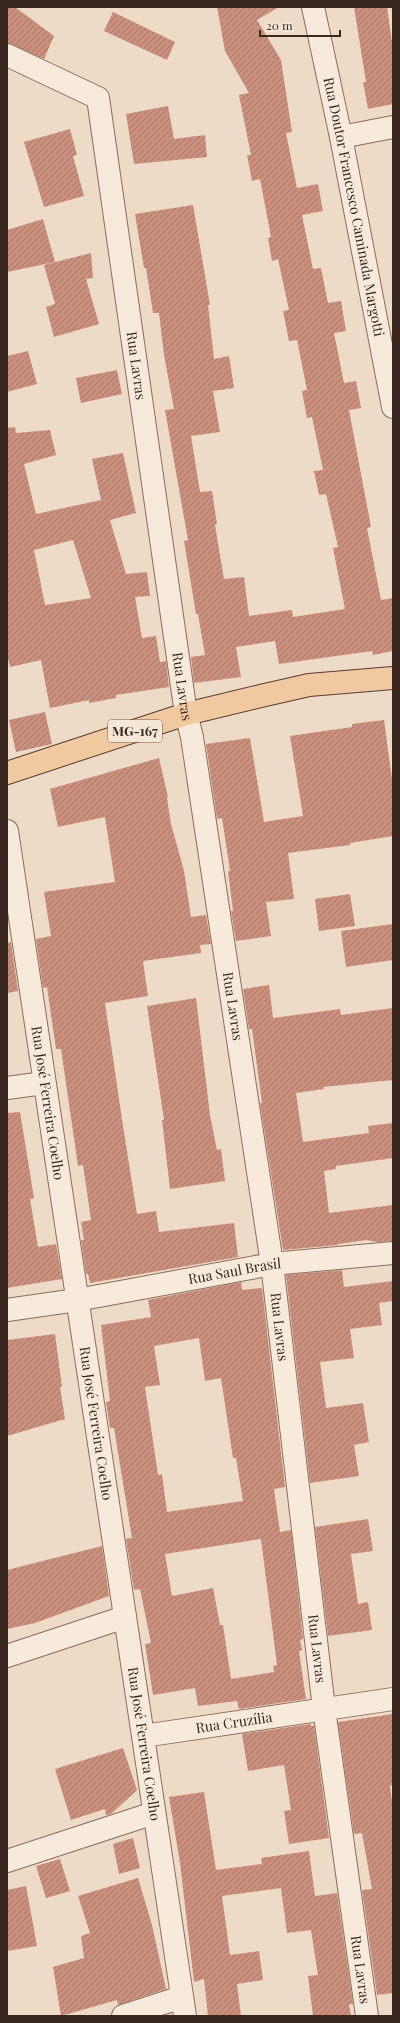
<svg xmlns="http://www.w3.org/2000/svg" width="400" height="2023" font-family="'Playfair Display',serif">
<defs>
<pattern id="building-hatch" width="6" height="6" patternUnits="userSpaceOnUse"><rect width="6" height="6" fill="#cb907d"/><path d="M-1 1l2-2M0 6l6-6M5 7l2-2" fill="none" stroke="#a67666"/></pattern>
</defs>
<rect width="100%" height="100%" fill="#eedbc7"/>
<path fill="url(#building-hatch)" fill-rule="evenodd" d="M7,7H15L54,36L44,59L7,43Z
M217,7H279L257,20L281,60L292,132L286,133L297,188L318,184L323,211L302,215L313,269L321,268L328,303L341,301L346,331L334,333L344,383L356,381L361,408L349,410L371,527L367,528L381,600L393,598V651L373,655L372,651L279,664L275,641L236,647L241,677L194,683L191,657L205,655L198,614H196L184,541L188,540L165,410L174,409L164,355L159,313H153L146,268H144L135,214L193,205L210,305H208L214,359L229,356L234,388L213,391L220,432L191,436L200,492L212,491L217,524L215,525L224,579L244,577L249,616L292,610L293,617L345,609L333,548L338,547L326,494L319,495L314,471L323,470L312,417L307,418L302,391L307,390L297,340L289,341L283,311L289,310L278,259L272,261L268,238L271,237L260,179L252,181L247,155H251L239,95L249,93L225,51Z
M354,7H387L393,49V104L368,109L363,82H366Z
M113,12L175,42L167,60L104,31Z
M168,106L174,139L205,135L207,157L134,164L126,114Z
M70,129L77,155L73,156L84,196L44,207L24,142Z
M43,219L55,262L7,272V230Z
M91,253L93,278L86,279L99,324L54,337L46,307L55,304L44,265Z
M28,351L37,384L7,392V356Z
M117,370L122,394L81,403L76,378Z
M15,427L16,433L50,430L56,455L24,464L36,514L101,500L92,459L123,453L136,513L110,520L126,574L147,572L150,596L135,597L142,638L156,636L160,662L166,661L169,687L116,695V698L89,703V700L50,708L41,660L10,667L7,655V428ZM73,540L91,598L45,605L34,550Z
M45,712L52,744L16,752L9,720Z
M384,720L393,787V836L350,843V845L288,853L294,899L266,902L271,936L236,941L231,911H233L228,871H230L222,818L217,819L206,744L250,738L264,822L303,816L290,736L352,727V724Z
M159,758L168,797L167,798L171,824L184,871L191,917L206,915L211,944L200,945L201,953L143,961L148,996L105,1003L123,1126L137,1214L156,1211L159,1232L234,1223L238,1257L90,1283L88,1274H86L81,1240H84L81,1222L91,1220L83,1165L78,1166L61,1049H56L47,987L43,988L36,939L51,936L44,892L115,882L105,817L58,827L50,789Z
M350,894L355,926L319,931L315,899Z
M393,924V960L346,967L341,931Z
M11,942L18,991L7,993V943Z
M269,985L273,1018L340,1009L341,1015L393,1008V1080L323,1087L324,1089L296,1093L303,1142L369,1133L368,1126L393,1123V1158L336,1166V1169L324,1171L329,1213L393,1205V1241L378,1242L366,1240L338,1244V1245L283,1250L260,1103H262L252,1029H249L243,989Z
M196,998L210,1115L217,1150L221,1149L225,1181L170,1189L162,1120H164L147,1006Z
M20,1112L34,1198L30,1199L38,1247L56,1244L62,1279L7,1288V1113Z
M342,1270L344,1287L393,1281V1301L379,1303L382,1325L350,1329L354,1358L320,1362L326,1408L363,1403L369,1442L354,1445L359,1476L310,1483L286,1275Z
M241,1282L242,1290L262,1288L285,1487L274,1489L280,1532L291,1530L303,1639L300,1640L302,1650L299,1651L306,1699L239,1709L237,1701L198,1706L195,1688L153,1695L145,1644L151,1643L140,1589L134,1590L126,1539L132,1538L114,1428H110L106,1402L110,1401L101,1325L151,1317L148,1300ZM199,1338L205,1381L221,1378L233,1458H236L243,1501L167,1512L162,1474L158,1475L145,1387L160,1385L154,1346ZM261,1539L277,1665L273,1666L274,1672L231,1679L223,1625H220L213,1588L172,1596L165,1554Z
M55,1334L62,1387H60L65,1419L7,1436V1340Z
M368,1519L373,1551L351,1554L358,1604L368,1602L372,1630L328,1636L315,1527Z
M102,1546L109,1596L35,1623L7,1629V1570Z
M393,1714V1785L390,1786L393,1809V1993L377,1995L362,1890L372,1889L362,1833L354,1834L338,1722Z
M311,1724V1726H314L329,1838L289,1844L284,1811L291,1810L284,1765L248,1771L242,1734Z
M123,1748L137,1790L111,1814L106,1815L105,1809L71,1820L55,1769Z
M204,1792L216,1870L262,1864L261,1858L309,1851L315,1896L337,1893L353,2004H349L351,2016H313L308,1976L318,1975L311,1930L287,1933L281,1888L222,1896L230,1955L259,1951L263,1980L237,1984L241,2016H208L204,1979L194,1982L180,1863L169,1797Z
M133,1838L140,1868L119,1874L113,1844Z
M60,1859L70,1891L46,1898L36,1866Z
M138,1878L152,1925L166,1989L118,2005L117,2000L61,2016L53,1967L84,1958L81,1936L90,1933L78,1896Z
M26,1886L37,1946L7,1951V1890Z"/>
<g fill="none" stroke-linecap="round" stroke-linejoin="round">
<g stroke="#896d5c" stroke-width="24">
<g id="street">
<path id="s1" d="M313,7L341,137L393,407"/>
<path id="s2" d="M7,55L98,98L186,714L192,737L272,1264L324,1709L367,2016"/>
<path d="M341,137L393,127"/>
<path id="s3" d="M7,831L185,2016"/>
<path d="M7,1088L44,1083"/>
<path id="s4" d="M7,1310L77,1300L272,1264L393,1253"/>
<path d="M7,1656L125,1617"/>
<path id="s5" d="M143,1736L393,1699"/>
<path d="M7,1861L154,1813"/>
<path d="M123,2016L182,1997"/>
</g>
</g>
<g stroke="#573c30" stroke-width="24">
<path id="primary" d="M7,773L186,714L265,695L309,685L393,678"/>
</g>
<use href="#street" stroke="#f8eada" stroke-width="22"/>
<use href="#primary" stroke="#f0c9a0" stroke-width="22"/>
</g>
<g text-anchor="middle" stroke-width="3" stroke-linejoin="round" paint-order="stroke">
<rect fill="#f5e7d6" stroke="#726157" stroke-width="1" x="108" y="720" width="54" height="22" rx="3"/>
<g font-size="13" font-weight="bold" fill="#3a2820">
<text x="135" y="736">MG-167</text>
</g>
<g font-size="14" fill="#3a2820" stroke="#f5e7d6">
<text dy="5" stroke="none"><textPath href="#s1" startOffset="204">Rua Doutor Francesco Caminada Margotti</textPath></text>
<text dy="5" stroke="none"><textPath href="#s2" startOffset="371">Rua Lavras</textPath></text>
<text dy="5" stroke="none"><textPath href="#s2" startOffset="695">Rua Lavras</textPath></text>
<text dy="5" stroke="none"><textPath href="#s2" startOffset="1019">Rua Lavras</textPath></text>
<text dy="5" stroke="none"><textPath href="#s3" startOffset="275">Rua José Ferreira Coelho</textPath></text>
<text dy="5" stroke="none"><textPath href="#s4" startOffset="231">Rua Saul Brasil</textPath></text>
<text dy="5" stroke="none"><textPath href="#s2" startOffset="1343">Rua Lavras</textPath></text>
<text dy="5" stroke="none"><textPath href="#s3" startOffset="599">Rua José Ferreira Coelho</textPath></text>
<text dy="5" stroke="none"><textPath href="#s2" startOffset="1667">Rua Lavras</textPath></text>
<text dy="5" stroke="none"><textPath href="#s5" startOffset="92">Rua Cruzília</textPath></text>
<text dy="5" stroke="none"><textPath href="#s3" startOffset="923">Rua José Ferreira Coelho</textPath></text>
<text dy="5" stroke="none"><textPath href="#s2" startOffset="1991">Rua Lavras</textPath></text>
</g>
</g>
<rect width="400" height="2023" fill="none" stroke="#3a2820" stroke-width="16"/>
<path d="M260 30v6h80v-6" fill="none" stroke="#3a2820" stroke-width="2"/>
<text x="266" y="30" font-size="12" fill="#3a2820" stroke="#f5e7d6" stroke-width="3" paint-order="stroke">20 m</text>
</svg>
